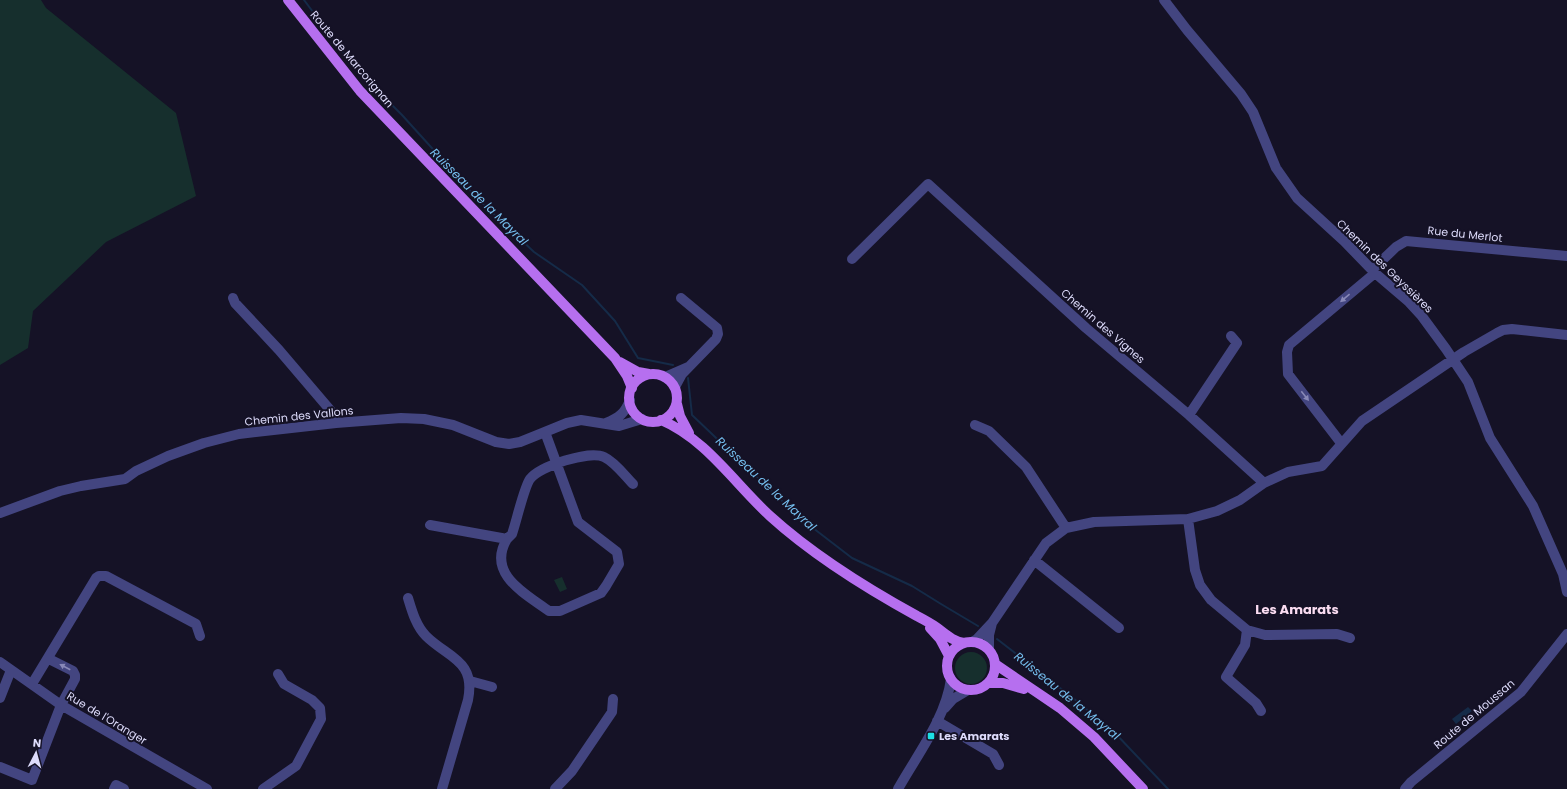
<svg xmlns="http://www.w3.org/2000/svg" width="1567" height="789" font-family="Poppins,sans-serif">
<rect width="100%" height="100%" fill="#151226"/>
<path fill="#162f2d" d="M0,0H41L46,8L176,113L196,196L106,242L33,311L28,348L0,365Z
M562,577L567,589L560,592L554,580Z
M955 668a16 16 0 1 1 32 0a16 16 0 1 1-32 0Z"/>
<path fill="#152b48" d="M1468,707L1472,711L1456,724L1452,719Z"/>
<g fill="none" stroke-linecap="round" stroke-linejoin="round">
<path stroke="#152b48" stroke-width="2" d="M304,0L354,67L402,115L478,199L534,252L582,285L615,321L638,358L673,365
M688,378L692,415L800,518L852,558L912,586L941,604L978,626
M997,639L1073,698L1115,733L1168,789"/>
<path stroke="#434580" stroke-width="10" d="M1164,0L1187,30L1241,94L1253,112L1276,168L1297,198L1344,241L1375,273L1409,302L1421,315L1446,349L1468,382L1490,438L1533,506L1563,574L1567,592
M852,259L928,184L1086,328L1189,415L1264,483
M1372,270L1396,247L1406,241L1567,256
M233,298L235,303L279,350L331,411L336,423
M665,377L688,367
M675,387L682,374L716,339L718,334L717,328L681,298
M1189,415L1237,343L1231,336
M606,423C619,418 625,413 630,400
M975,425L989,431L1026,467L1066,528
M1341,443L1288,374L1287,352L1289,345L1375,273
M0,513L60,491L81,486L125,479L136,471L168,456L204,443L239,434L336,423L401,418L424,419L453,425L496,442L509,444L520,442L535,436L567,423L581,420L619,426L642,419
M1188,519L1195,570L1200,585L1211,600L1247,630L1265,635L1337,634L1350,638
M430,525L507,539L512,534C516,523 524,487 530,479C540,466 589,450 604,457C615,462 625,476 633,484
M507,539C486,574 526,594 549,611H560L601,593L606,586L619,564L617,552L578,522L545,432
M1034,560L1119,628
M408,598C412,611 416,626 426,636C448,658 476,660 468,700L442,789
M992,623L1046,543L1066,528L1094,522L1188,519L1217,511L1240,500L1264,483L1288,472L1322,466L1362,421L1464,352L1497,333L1503,330L1512,329L1567,335
M1247,630L1245,645L1226,677L1256,703L1261,711
M972,642L977,639L992,623L989,635V649
M0,662L61,705L207,789
M470,681L492,687
M32,684L96,578L99,576H106L196,624L200,636
M0,698L11,670
M945,708L953,699L968,690
M937,721L993,754L999,765
M0,767L32,780L61,705L75,679V675L73,671L49,659
M114,789L116,785L124,789
M263,789L296,766L321,719L320,708L312,700L284,684L278,674
M555,789L572,771L612,712L613,699
M898,789C917,755 946,718 951,679
M1405,789L1411,782L1521,692L1567,634"/>
<path stroke="#b66fef" stroke-width="10" d="M288,0L360,91L615,358L627,376L632,388
M620,362L638,372L649,374
M629 398a24 24 0 1 1 48 0a24 24 0 1 1-48 0Z
M677,404L680,416L689,433
M661,420C706,439 735,484 770,516C814,556 866,588 917,616C923,619 928,622 933,625C944,632 951,641 964,643
M930,628L940,639L949,656
M947 666a24 24 0 1 1 48 0a24 24 0 1 1-48 0Z
M995,664L1060,708L1094,737L1143,789
M988,683H1003L1024,689"/>
</g>
<defs><path id="oneway-solid" d="M-6-.8H1V-3.2L6.5 0L1 3.2V.8H-6Z"/></defs>
<g fill="#8888b7">
<use href="#oneway-solid" transform="translate(1345 298) rotate(140)"/>
<use href="#oneway-solid" transform="translate(1305 396) rotate(52)"/>
<use href="#oneway-solid" transform="translate(65 667) rotate(-152)"/>
</g>
<rect fill="#1ddfe5" stroke="#151226" stroke-width="1.5" x="927" y="732" width="8" height="8" rx="2"/>
<g text-anchor="middle" stroke-width="4" stroke-linejoin="round" paint-order="stroke">
<g font-size="11" fill="#dddbfb" stroke="#151226">
<text transform="translate(352 59) rotate(50)" y="4">Route de Marcorignan</text>
<text transform="translate(1465 234) rotate(6)" y="4">Rue du Merlot</text>
<text transform="translate(1385 266) rotate(44)" y="4">Chemin des Geyssières</text>
<text transform="translate(1103 326) rotate(41)" y="4">Chemin des Vignes</text>
<text transform="translate(299 416) rotate(-6)" y="4">Chemin des Vallons</text>
<text transform="translate(1474 714) rotate(-40)" y="4">Route de Moussan</text>
<text transform="translate(107 718) rotate(31)" y="4">Rue de l'Oranger</text>
</g>
<g font-size="11" font-weight="bold" fill="#dddbfb" stroke="#151226" text-anchor="start">
<text x="939" y="740">Les Amarats</text>
</g>
<g font-size="12" font-style="italic" fill="#75bfef" stroke="#151226">
<text transform="translate(479 197) rotate(45)" y="4">Ruisseau de la Mayral</text>
<text transform="translate(766 484) rotate(43)" y="4">Ruisseau de la Mayral</text>
<text transform="translate(1067 696) rotate(39)" y="4">Ruisseau de la Mayral</text>
</g>
<g font-size="13" font-weight="bold" fill="#fbddf2" stroke="#151226">
<text x="1297" y="614">Les Amarats</text>
</g>
</g>
<g transform="translate(36 753) rotate(6)" stroke="#151226" stroke-width="3" paint-order="stroke">
<path d="M0-3L7 15L0 10L-7 15Z" fill="#dddbfb"/>
<text y="-6" font-size="11" font-weight="bold" text-anchor="middle" fill="#dddbfb">N</text>
</g>
</svg>
